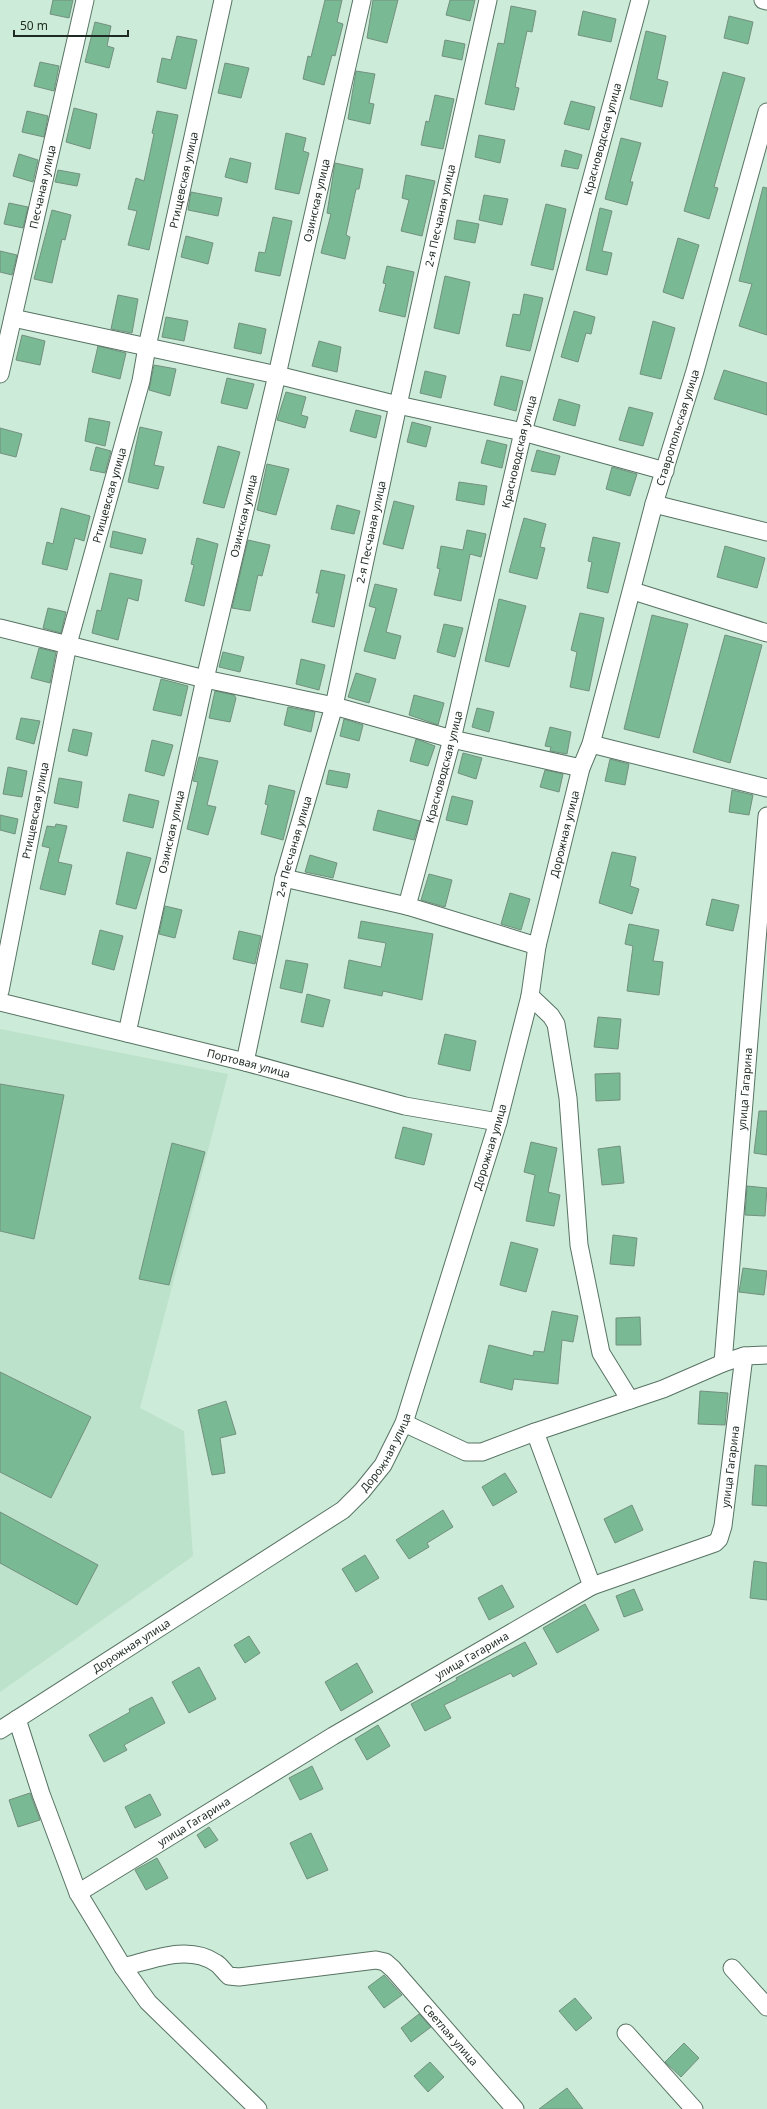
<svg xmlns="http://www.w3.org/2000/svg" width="767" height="2109" font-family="'Noto Sans',sans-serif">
<rect width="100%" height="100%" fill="#ccebd8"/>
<path fill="#bce2cb" d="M0,1029L228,1074L140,1408L77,1375L184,1431L193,1556L0,1692Z"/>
<path fill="#79b994" stroke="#74907f" d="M53,0H73L69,18L50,14Z
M325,0H342L337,22L343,24L335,56L332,55L324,85L303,79L308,56L311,57Z
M373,0H398L387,43L367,38Z
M450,0H475L470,21L446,15Z
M511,6L536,11L532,32L527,31L515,87L519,88L514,110L485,104L498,43L504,44Z
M583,11L616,19L611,42L578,35Z
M729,16L753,22L748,44L724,38Z
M95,22L111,26L107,46L114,48L109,68L85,62Z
M646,31L666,36L657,79L668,82L662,107L630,99Z
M177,36L197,40L186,89L157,82L162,58L171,60Z
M445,40L465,44L462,60L442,56Z
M40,62L59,66L54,91L34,86Z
M225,63L249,68L241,98L218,93Z
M356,71L375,74L369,103L374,104L370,124L348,119Z
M723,72L745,78L714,187L718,188L709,219L684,211Z
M435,95L454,99L443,149L421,145L426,121L429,122Z
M571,101L595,107L589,130L564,124Z
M74,108L97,114L90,149L66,142Z
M27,111L48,116L44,137L22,132Z
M157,111L178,115L149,250L128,245L137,211L128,209L136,178L144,181L154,134L152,133Z
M286,133L306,138L303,151L309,153L299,194L275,189Z
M479,135L505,140L500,163L475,157Z
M621,138L641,143L630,182H633L627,205L605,199Z
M565,150L582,155L578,169L561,166Z
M19,154L38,160L33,182L13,176Z
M230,158L251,163L247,183L225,177Z
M335,163L363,169L359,189H356L346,235L350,237L345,259L321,253L331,214L327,213Z
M58,170L80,174L77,186L55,182Z
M406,175L435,181L422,236L401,231L409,200L402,198Z
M763,187L767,188V335L739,326L752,284L739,281Z
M191,192L222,198L218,216L188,210Z
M484,195L508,199L502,225L479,220Z
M9,203L28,207L23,228L4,224Z
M546,204L566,209L553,270L531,265Z
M600,208L612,211L602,251L612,253L607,275L586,270Z
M52,210L71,215L65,240L62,239L52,283L34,279Z
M273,217L292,221L280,276L255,271L259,252L265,253Z
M457,220L479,224L475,243L454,239Z
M186,236L213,243L208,264L181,257Z
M678,238L699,245L683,299L663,292Z
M0,251L17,255L12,275L0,272Z
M387,266L414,272L405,317L379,311L386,284L383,283Z
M445,276L470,282L459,334L434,328Z
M524,294L543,298L530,351L506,346L513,314L520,315Z
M118,295L138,299L132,333L111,329Z
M574,311L595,317L591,334L586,333L578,362L561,357Z
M166,317L188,321L184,341L162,337Z
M653,321L675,328L661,379L640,374Z
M239,323L266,329L261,354L234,348Z
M22,335L45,341L40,365L16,360Z
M319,341L341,347L337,372L312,366Z
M98,346L126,353L120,379L92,372Z
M154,365L176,369L170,396L149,390Z
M724,370L767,383V415L714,399Z
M425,371L446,376L441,398L420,393Z
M501,376L523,381L516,411L494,405Z
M227,378L254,384L247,409L221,403Z
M286,392L306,397L301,415L308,417L305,428L277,420Z
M559,399L580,405L575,426L553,420Z
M629,407L653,413L643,446L619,440Z
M356,410L381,416L376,438L350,431Z
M89,418L110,422L105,446L85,441Z
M412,422L431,427L426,447L407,442Z
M140,427L162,432L154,465L164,467L158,489L128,482Z
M0,428L22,434L16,457L0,453Z
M487,440L507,445L502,468L481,463Z
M218,446L240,452L224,508L203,503Z
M96,447L111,451L105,473L90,470Z
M537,450L560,456L555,475L531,471Z
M267,464L289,469L276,515L257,510Z
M612,467L637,474L630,496L606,489Z
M459,482L487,486L484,505L456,500Z
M394,501L414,506L403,549L383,544Z
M337,505L360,511L354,534L331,529Z
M61,508L90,516L84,541L75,538L67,570L42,564L47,542L53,544Z
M524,518L546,524L540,547L545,548L537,579L509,572Z
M467,530L486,534L481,557L470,554L461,601L434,595L440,569L437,568L441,546L463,550Z
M113,531L146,539L142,554L110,547Z
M593,537L620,543L608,593L587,588L592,562L588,561Z
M197,538L218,544L204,606L185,601L194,565L191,564Z
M248,540L270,545L262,576L258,575L250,611L232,608Z
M725,546L765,558L757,588L717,577Z
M321,570L345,575L334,627L312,622L319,593H316Z
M110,573L142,580L138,601L128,598L118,640L92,633L97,610L101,611Z
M375,584L397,589L386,632L401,636L395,659L364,651L376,608L369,606Z
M499,599L526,606L509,667L485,661Z
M48,608L66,612L61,633L43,628Z
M580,613L604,618L589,691L570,687L577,652L571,650Z
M652,615L688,624L659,738L624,729Z
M444,624L463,628L455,657L437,652Z
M725,635L762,645L730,763L693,752Z
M39,648L56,652L50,683L31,678Z
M223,652L244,657L240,672L219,667Z
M301,659L325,665L319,690L296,684Z
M356,673L376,679L369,703L348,697Z
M161,679L188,686L181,716L153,710Z
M215,691L234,695L236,698L230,722L209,718Z
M414,695L444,703L438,725L409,715Z
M288,707L315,712L311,732L284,725Z
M477,708L494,712L489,732L472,727Z
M21,718L40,721L34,744L16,739Z
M344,719L363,725L359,741L340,736Z
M550,727L571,732L567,754L550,751L551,747L545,746Z
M73,729L92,733L87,756L68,751Z
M416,739L435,746L428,766L410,761Z
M152,740L173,745L164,776L145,771Z
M463,753L482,758L476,779L458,773Z
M199,757L218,761L207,805L216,807L208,835L187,829L198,782L193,781Z
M610,759L629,764L625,785L605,781Z
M8,767L27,771L22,797L3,794Z
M329,770L350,774L347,788L326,784Z
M545,770L563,774L559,792L540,787Z
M59,778L82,782L78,808L54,803Z
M269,785L295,791L283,840L261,834L268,805L265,804Z
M732,790L753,795L749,815L729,812Z
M129,794L159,801L153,828L123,821Z
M452,796L473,801L467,825L446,820Z
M378,810L420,821L414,840L373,830Z
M0,815L18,819L15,834L0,830Z
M56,824L67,826L58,862L72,865L65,895L40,889L50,848L42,846L47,826L55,827Z
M127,852L151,858L136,909L116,904Z
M612,852L636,857L630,886L639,889L632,914L599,903Z
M310,855L337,863L333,878L305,872Z
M429,874L452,880L445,907L421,900Z
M510,893L530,899L521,930L501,924Z
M712,899L739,905L733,931L706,925Z
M165,906L182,910L175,938L159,934Z
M361,921L433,934L422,1000L383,991L382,996L344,988L349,960L381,967L386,943L358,938Z
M629,924L659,930L653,961L663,962L659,995L627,991L633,946L625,944Z
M100,930L123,936L114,970L92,964Z
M239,931L261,936L255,964L233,959Z
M286,960L308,964L302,993L280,988Z
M307,994L330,1000L323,1027L301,1022Z
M598,1017L621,1019L618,1049L594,1047Z
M445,1034L476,1041L470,1071L438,1064Z
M620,1073V1100L596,1101L595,1074Z
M0,1084L64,1095L34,1239L0,1231Z
M759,1111H767V1155L754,1153Z
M403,1127L432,1134L424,1165L395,1158Z
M531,1142L557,1148L548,1192L560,1195L554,1226L526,1221L535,1175L524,1172Z
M172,1143L205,1152L169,1285L139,1279Z
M620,1146L624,1183L602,1185L598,1149Z
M747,1186L767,1188L765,1216L745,1215Z
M613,1235L637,1238L634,1266L610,1264Z
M511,1242L538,1249L526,1292L500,1285Z
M743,1268L767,1271L764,1295L739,1292Z
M552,1311L578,1316L573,1342L562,1340L558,1384L514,1379L512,1390L480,1382L489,1345L533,1356L534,1351L544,1352Z
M640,1317L641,1345H616V1318Z
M0,1372L91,1417L51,1498L0,1472Z
M700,1391L728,1393L725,1425L698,1424Z
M226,1401L236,1434L220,1438L225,1473L212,1475L198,1410Z
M755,1465L767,1466V1506L752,1505Z
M505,1473L517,1492L493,1506L482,1487Z
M632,1505L643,1530L615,1543L604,1519Z
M443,1510L453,1527L427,1543L429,1547L409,1559L396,1540Z
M0,1512L98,1565L77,1605L0,1563Z
M365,1555L379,1578L356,1592L342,1569Z
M754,1561L767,1563V1600L750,1598Z
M502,1585L514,1607L489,1620L478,1598Z
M634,1589L643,1610L624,1617L616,1596Z
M585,1604L599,1630L557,1653L543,1628Z
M249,1636L260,1653L245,1663L234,1645Z
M525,1642L537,1664L513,1677L511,1673L444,1705L451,1718L425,1731L411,1704L457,1680L456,1678Z
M357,1663L373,1692L341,1711L325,1682Z
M199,1667L216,1699L189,1713L172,1682Z
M152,1697L165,1723L124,1745L127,1750L104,1762L89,1735L130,1712L129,1709Z
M378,1725L390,1746L367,1760L355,1739Z
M312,1766L323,1789L300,1800L289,1778Z
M30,1793L40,1820L18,1827L9,1800Z
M150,1794L161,1815L135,1828L125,1807Z
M209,1827L218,1840L205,1848L197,1835Z
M311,1833L328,1870L307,1879L290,1843Z
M157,1858L168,1878L146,1890L135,1870Z
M384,1975L402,1995L384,2008L368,1987Z
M575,1998L592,2018L576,2031L559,2011Z
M419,2014L431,2027L411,2042L401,2028Z
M684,2043L699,2058L681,2077L665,2062Z
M430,2062L444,2077L428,2092L414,2076Z
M567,2088L583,2109H539Z"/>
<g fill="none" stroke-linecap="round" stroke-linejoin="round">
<g stroke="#577363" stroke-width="19">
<g id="street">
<path d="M763,0L767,1"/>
<path d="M13,318L277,375L398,405L523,432L665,471"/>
<path id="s1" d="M0,374L85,0"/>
<path d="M654,504L767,532"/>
<path d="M633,591L767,633"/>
<path d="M0,628L205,679L334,706L452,739L581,768"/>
<path d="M591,744L767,788"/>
<path d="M284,878L407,906L537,946"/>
<path id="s2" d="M407,906L452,739L523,432L640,0"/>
<path id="s3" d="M0,991L68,644L141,381L147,347L223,0"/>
<path d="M530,996L551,1016L556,1024L568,1098L579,1245L601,1353L630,1400"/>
<path id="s4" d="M0,1002L245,1062L405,1106L498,1122"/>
<path id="s5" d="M127,1033L205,679L277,375L362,0"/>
<path id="s6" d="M245,1062L284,878L334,706L398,405L488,0"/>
<path id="s7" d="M723,1363L767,816"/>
<path d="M404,1423L466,1452H482L535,1432L663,1389L723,1363L744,1356L767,1355"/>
<path d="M535,1432L592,1586"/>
<path d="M17,1719L41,1794L78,1893L123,1967L148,2002L258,2109"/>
<path id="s8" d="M0,1730L343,1510L362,1491L383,1465L404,1423L498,1122L530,996L537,946L581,768L591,744L654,504L695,371L767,112"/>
<path id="s9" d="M78,1893L333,1736L592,1586L715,1543L719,1539L723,1526L744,1356"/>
<path id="s10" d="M123,1967C152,1960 188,1944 216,1963C221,1966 224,1972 229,1976L239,1977L376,1960L385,1962L393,1969L515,2109"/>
<path d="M732,1968L767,2007"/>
<path d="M626,2033L694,2109"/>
</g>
</g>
<use href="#street" stroke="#fff" stroke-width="17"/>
</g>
<g text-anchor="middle" stroke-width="3" stroke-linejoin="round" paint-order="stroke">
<g font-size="11" fill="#1e2a23" stroke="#ccebd8">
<text dy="4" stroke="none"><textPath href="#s2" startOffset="792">Красноводская улица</textPath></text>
<text dy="4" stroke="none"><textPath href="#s3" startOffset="832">Ртищевская улица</textPath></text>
<text dy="4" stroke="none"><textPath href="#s1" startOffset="192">Песчаная улица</textPath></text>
<text dy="4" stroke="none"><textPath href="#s5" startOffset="854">Озинская улица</textPath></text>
<text dy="4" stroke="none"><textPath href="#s6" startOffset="869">2-я Песчаная улица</textPath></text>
<text dy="4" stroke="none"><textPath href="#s8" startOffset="1548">Ставропольская улица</textPath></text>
<text dy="4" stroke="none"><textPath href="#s2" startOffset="468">Красноводская улица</textPath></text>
<text dy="4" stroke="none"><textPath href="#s3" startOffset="508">Ртищевская улица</textPath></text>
<text dy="4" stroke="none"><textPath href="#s5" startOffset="530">Озинская улица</textPath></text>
<text dy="4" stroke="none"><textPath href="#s6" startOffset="545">2-я Песчаная улица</textPath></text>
<text dy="4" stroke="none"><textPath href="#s2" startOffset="144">Красноводская улица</textPath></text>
<text dy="4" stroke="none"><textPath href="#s3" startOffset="184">Ртищевская улица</textPath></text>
<text dy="4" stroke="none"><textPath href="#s5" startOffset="206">Озинская улица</textPath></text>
<text dy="4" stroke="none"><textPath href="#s8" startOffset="1126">Дорожная улица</textPath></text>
<text dy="4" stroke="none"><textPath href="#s6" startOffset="221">2-я Песчаная улица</textPath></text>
<text dy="4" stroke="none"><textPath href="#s4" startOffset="256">Портовая улица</textPath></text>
<text dy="4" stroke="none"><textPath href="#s7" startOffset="275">улица Гагарина</textPath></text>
<text dy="4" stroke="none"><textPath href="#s8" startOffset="804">Дорожная улица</textPath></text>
<text dy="4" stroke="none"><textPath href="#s8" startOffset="480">Дорожная улица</textPath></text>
<text dy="4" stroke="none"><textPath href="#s9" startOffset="808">улица Гагарина</textPath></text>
<text dy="4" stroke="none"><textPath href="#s8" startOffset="156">Дорожная улица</textPath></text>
<text dy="4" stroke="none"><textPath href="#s9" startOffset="460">улица Гагарина</textPath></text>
<text dy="4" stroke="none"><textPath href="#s9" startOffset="136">улица Гагарина</textPath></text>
<text dy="4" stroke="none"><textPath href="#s10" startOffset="370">Светлая улица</textPath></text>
</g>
</g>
<path d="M14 30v6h114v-6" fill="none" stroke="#1e2a23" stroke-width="2"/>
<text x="20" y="30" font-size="12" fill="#1e2a23" stroke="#ccebd8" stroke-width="3" paint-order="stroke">50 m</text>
</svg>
